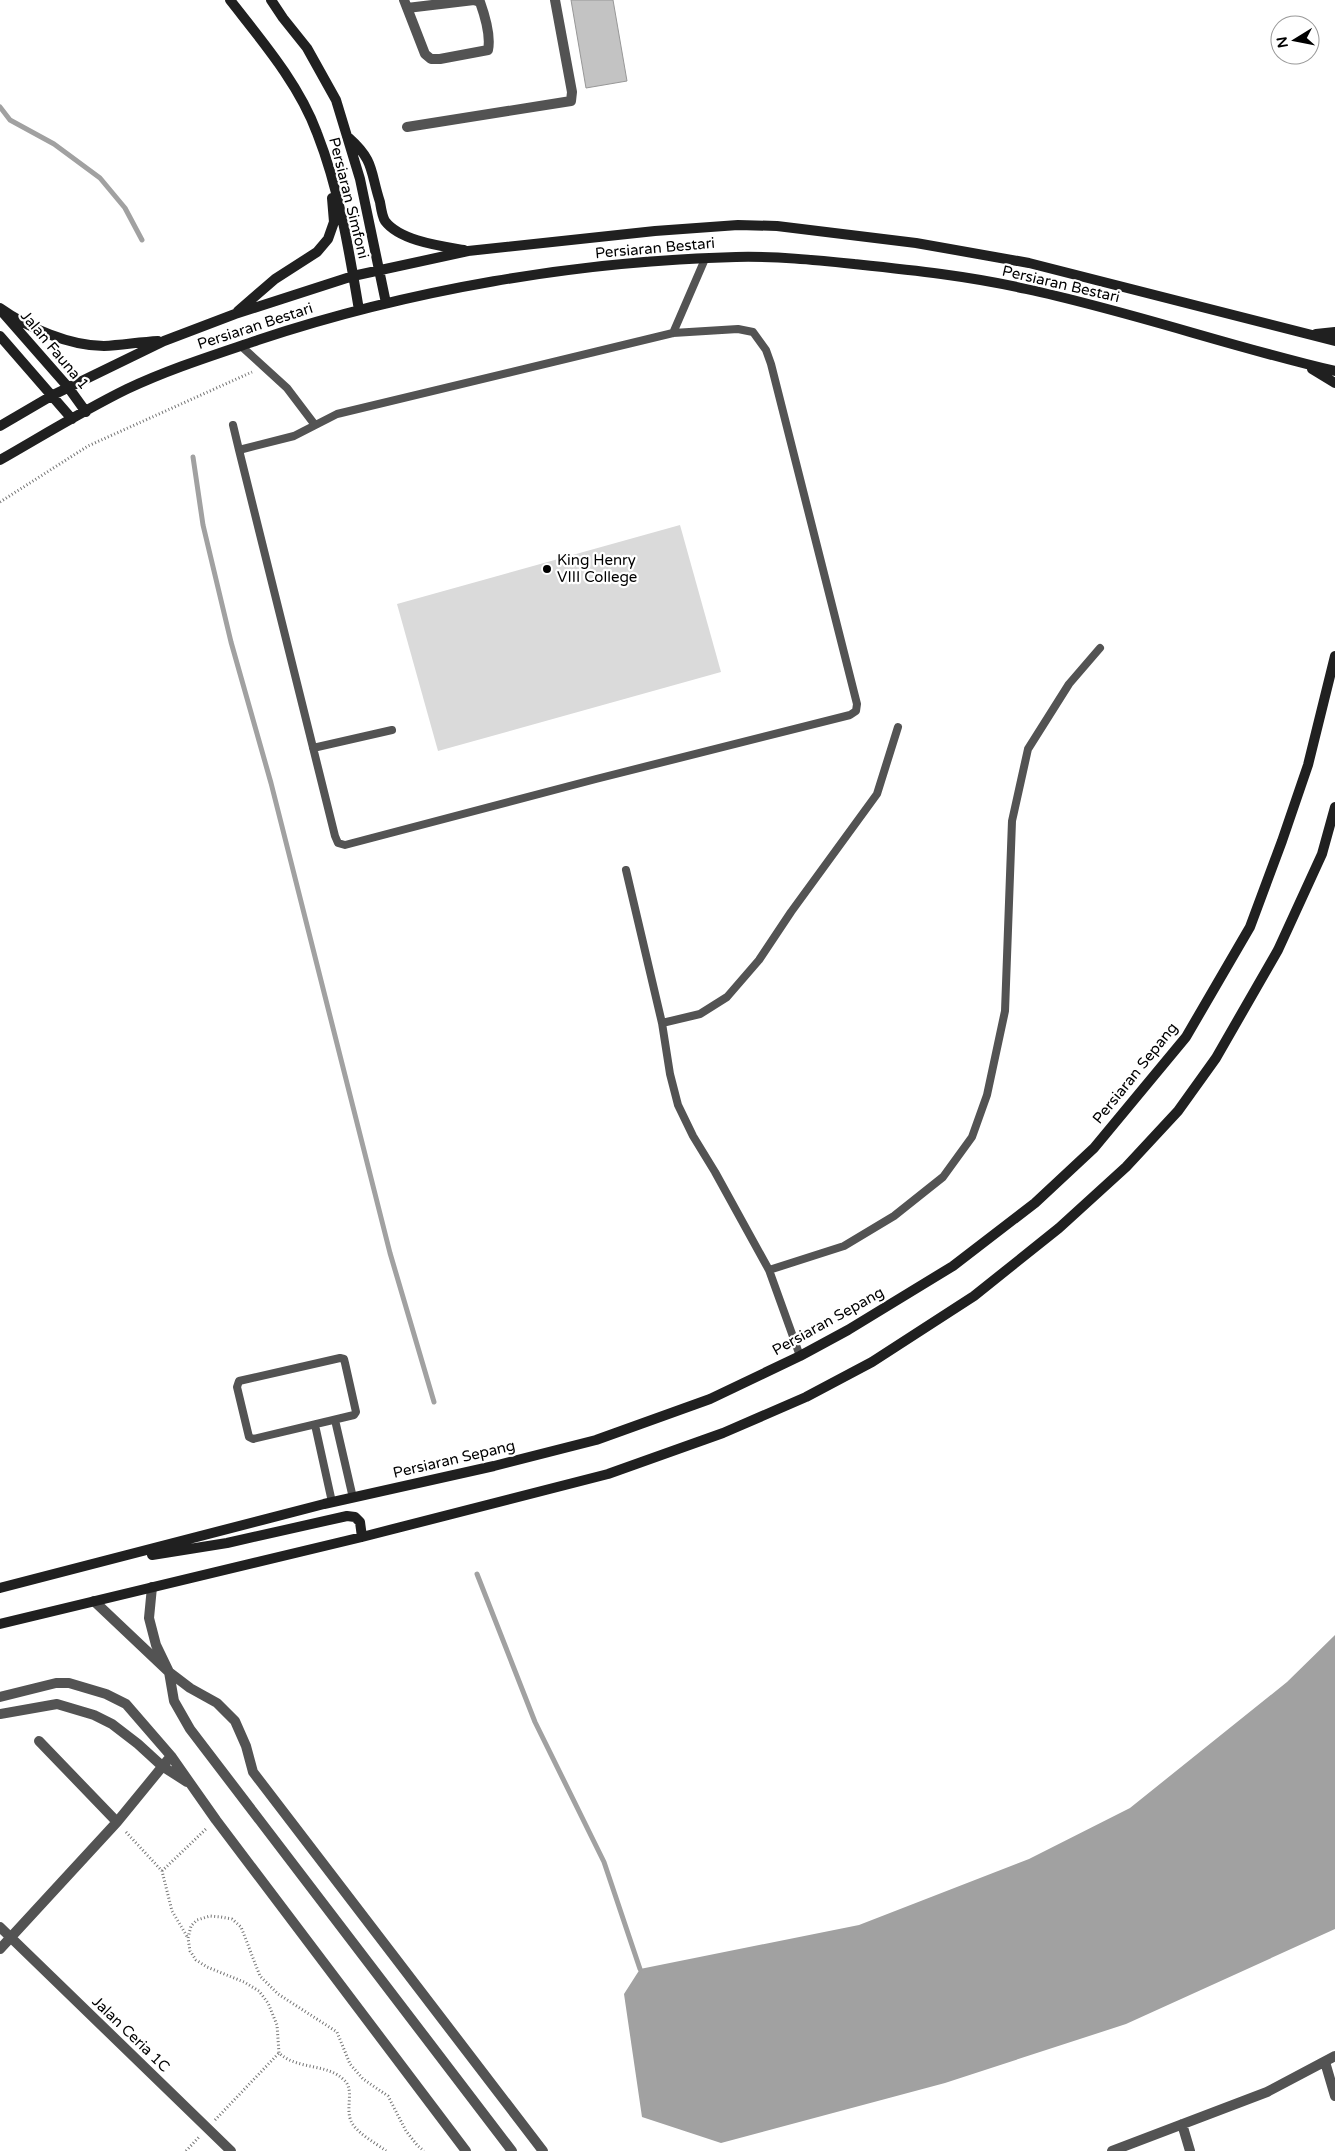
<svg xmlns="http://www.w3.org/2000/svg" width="1335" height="2151" font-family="'Varela Round',sans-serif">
<rect width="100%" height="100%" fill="#fff"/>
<path fill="#dadada" d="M680,525L721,672L438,751L397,604Z"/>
<path fill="#a1a1a1" d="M1335,1635V1929L1126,2024L945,2083L721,2143L642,2117L624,1994L640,1969L859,1925L1029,1859L1130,1808L1287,1682Z"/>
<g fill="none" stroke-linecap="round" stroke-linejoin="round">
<path stroke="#a1a1a1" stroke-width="5" d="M0,107L10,120L54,144L100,178L125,208L142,240
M193,457L203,525L231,642L271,783L390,1253L434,1402
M477,1574L535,1722L604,1862L640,1969"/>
</g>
<path fill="#c3c3c3" stroke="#979797" d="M571,0H613L627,81L586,88Z"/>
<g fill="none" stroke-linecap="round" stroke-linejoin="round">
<path stroke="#757575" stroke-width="3" stroke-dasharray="1 2.5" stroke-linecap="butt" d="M0,502L88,446L252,372
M126,1832L162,1871L172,1911L188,1938
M162,1871L207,1828
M215,2120L279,2053
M186,2151L199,2137
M386,2151C376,2143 356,2133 351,2121C345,2107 355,2090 344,2080C327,2063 297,2070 279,2053L277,2025L268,2003L259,1991L244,1982L207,1967L196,1960L190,1951L188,1938L191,1926L197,1920L210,1916L221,1917L232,1919L241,1927L260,1976L278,1994L337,2032L350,2064L363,2079L388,2096L406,2131L417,2145L424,2151"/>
<path stroke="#535353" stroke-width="8" d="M673,333L705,259
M241,346L287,388L315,425
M233,425L239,450L335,836L338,843L345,845L596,779L850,715L856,711L857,704L771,364L766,350L753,332L738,329L673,333L337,414L294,436L239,450
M313,748L392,730
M626,870L662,1023L670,1074L678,1105L693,1136L715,1172L769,1270L800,1356
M662,1023L700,1014L727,997L759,960L791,912L877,794L898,727
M769,1270L844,1246L894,1216L943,1177L972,1137L987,1095L1005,1011L1012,821L1028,749L1069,684L1100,648
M340,1358L344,1359L345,1363L356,1412L354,1415L253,1439L249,1437L237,1387L239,1381Z
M335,1420L353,1498
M315,1425L332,1502"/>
<path stroke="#535353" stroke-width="10" d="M404,0L425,54L431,59H440L488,50C491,36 485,16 480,2L474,0
M407,8L474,0
M407,127L571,101L572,92L555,0
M152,1587L149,1618L156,1645L169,1672L190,1688L217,1703L235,1721L246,1746L253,1772L543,2151
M94,1601L169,1672L174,1701L190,1729L512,2151
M0,1697L56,1683H69L106,1694L126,1704L171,1756L216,1820L466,2151
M0,1714L57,1704L94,1715L112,1724L138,1744L162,1766L187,1782
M39,1741L117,1822
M0,1927L231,2151
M0,1949L117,1822L171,1756
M1325,2062L1335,2096
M1182,2124L1190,2151
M1112,2151L1267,2092L1335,2056"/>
<path stroke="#202020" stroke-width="10" d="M230,0C262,41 299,84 317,133C339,189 349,250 359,310
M271,0L283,18L307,48L336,100L360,179L386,303
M349,138C375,161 370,172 380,202C381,208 382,216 385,221C400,241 441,246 464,250
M0,308C28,328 70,346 104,346C122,345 140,342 158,341
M238,311L275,279L317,252L328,239L334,222L332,198
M4,314L68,387L86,412
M1316,334L1335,332
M0,336L72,419
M1312,369L1335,383
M0,426L53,395L164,341L235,314L353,276L468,251L655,231L738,225L777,226L916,243L1029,263L1335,341
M0,460C42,436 84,410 127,389C169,369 214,355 258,340C408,290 577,261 736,257C775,256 815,260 854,264C911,270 969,276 1026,289C1130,311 1231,347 1335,371
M152,1555L227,1543L347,1516L355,1517L360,1522L362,1537
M0,1588L324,1504L494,1466L596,1440L710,1399L800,1356L848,1330L953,1266L1035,1203L1094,1148L1186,1037L1250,927L1282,841L1308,765L1335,656
M0,1624L362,1537L608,1474L723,1433L806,1397L872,1362L974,1296L1059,1228L1126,1167L1178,1111L1216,1058L1278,950L1322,854L1335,807"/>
</g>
<circle fill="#000" stroke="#fff" stroke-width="2" cx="547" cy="569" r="5"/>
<g text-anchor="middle" stroke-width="4.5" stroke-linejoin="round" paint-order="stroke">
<g font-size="15" fill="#000" stroke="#fff">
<text transform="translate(349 198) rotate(76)" y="5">Persiaran Simfoni</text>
<text transform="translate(655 248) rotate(-5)" y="5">Persiaran Bestari</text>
<text transform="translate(1061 284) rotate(13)" y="5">Persiaran Bestari</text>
<text transform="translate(255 326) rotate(-18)" y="5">Persiaran Bestari</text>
<text transform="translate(55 350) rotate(50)" y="5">Jalan Fauna 1</text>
<text transform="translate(1135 1073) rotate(-51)" y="5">Persiaran Sepang</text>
<text transform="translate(828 1321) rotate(-29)" y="5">Persiaran Sepang</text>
<text transform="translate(454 1459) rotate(-13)" y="5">Persiaran Sepang</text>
<text transform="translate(131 2034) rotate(44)" y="5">Jalan Ceria 1C</text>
</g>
<g font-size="15" fill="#000" stroke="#fff" text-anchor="start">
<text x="557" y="565">King Henry<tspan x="557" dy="17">VIII College</tspan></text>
</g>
</g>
<g transform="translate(1295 40) rotate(260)"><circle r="24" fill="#ffffff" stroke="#999999"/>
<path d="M0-4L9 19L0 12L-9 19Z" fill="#000000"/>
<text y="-8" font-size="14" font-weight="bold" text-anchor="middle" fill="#000000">N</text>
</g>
</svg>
